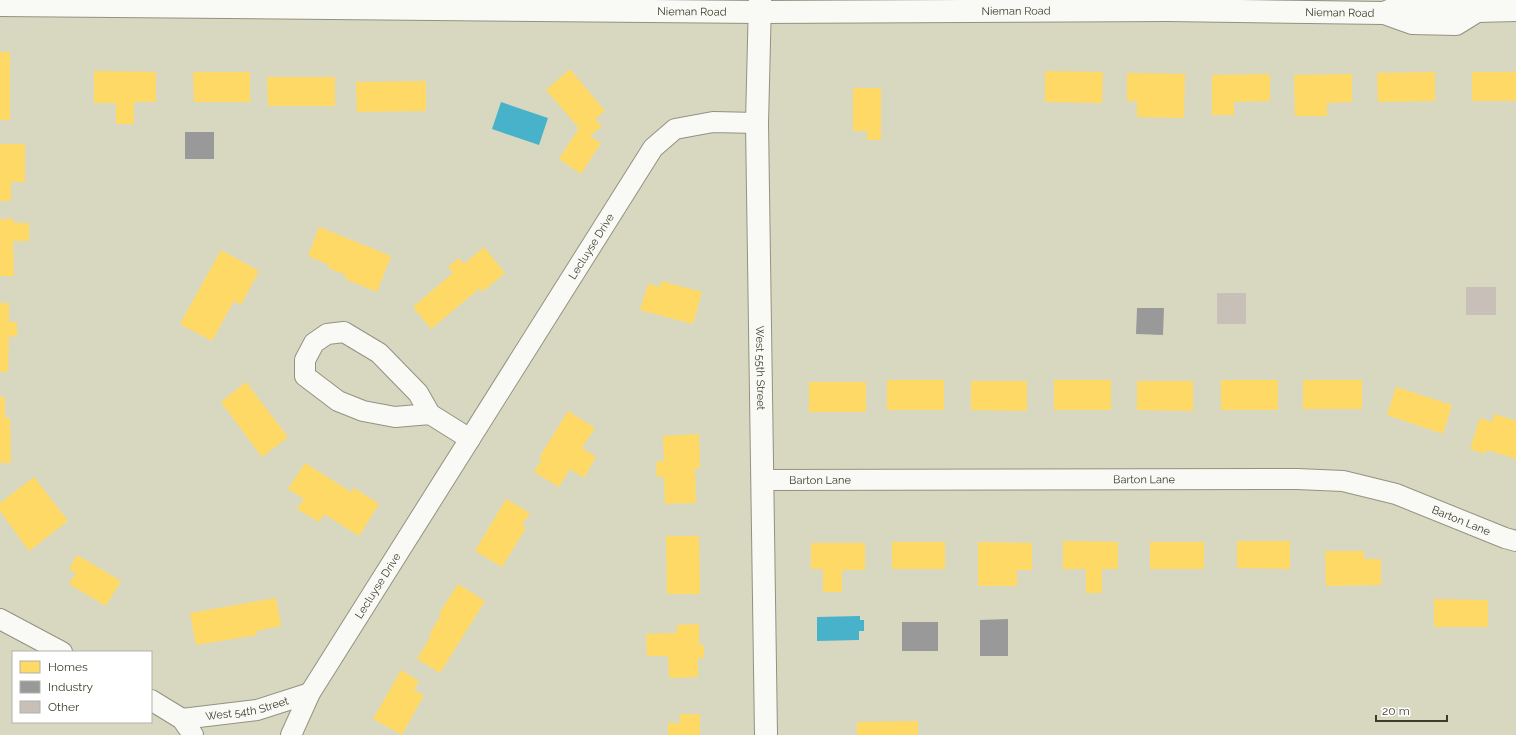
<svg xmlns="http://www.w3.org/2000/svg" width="1516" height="735" font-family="Raleway,sans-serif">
<rect width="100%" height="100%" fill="#d8d8c0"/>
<path fill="#48b2cb" d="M501,102L548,118L539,145L492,129Z
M860,616V620H864V631H859V640L817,641V617Z"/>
<path fill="#ffd966" d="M0,52H10V120H0Z
M570,69L605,111L595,119L602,126L590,136L601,143L581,174L559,159L579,128L546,90Z
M94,71L156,72V102H134V124H116V103H94Z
M1045,71L1103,72L1102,103L1045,102Z
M193,72H250V102H194Z
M1435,72V101L1378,102L1377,73Z
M1472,72H1516V101H1472Z
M1127,73L1185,74L1184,118L1137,117V101H1127Z
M1270,74V101L1234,102V115H1212V75Z
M1352,74V102L1327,103V116H1295L1294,75Z
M267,77H335V106H268Z
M426,81V111L357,112L356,82Z
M853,88H881V140H867V131H853Z
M0,144H25V182H11V201H0Z
M0,219H14V223H29V241H13L14,276H0Z
M319,227L391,256L377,292L345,279L346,275L328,268L329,265L308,256Z
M484,247L505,273L482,292L480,288L431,329L413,307L453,273L448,267L459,258L464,264Z
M221,250L259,271L241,305L234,301L212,341L180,324Z
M661,281L702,292L693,324L640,310L648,284L660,287Z
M0,303H9V322H17V337L9,336L8,372H0Z
M887,380H944V410H887Z
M1054,380H1111V410H1054Z
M1221,380H1278V410H1221Z
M1303,380H1362V409H1303Z
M971,381H1027V411L971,410Z
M1137,381H1193V411L1137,410Z
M246,382L288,437L262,457L221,402Z
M809,382H866V412H809Z
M1396,387L1452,405L1443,434L1387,415Z
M0,397H5V418H10L11,463H0Z
M568,411L595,428L582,448L596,457L584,478L570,469L559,487L534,472L542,459L539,458Z
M1495,414L1516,421V459L1487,450L1485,454L1470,449L1480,418L1492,422Z
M699,434L700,468H695L696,503L665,504L664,477H657L656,462L664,461L663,436Z
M305,463L351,492L354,488L379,504L359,536L324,514L319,522L297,509L304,499L288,489Z
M34,477L68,521L29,551L0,511V503Z
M506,499L530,513L522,525L526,528L502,567L475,551Z
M666,536H699L700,594H667Z
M1063,541L1118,542V569H1102V593H1086V569H1063Z
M1237,541H1290V569L1237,568Z
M892,542H945V569H892Z
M978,542L1032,543V570H1017V586H978Z
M1150,542H1204V569H1150Z
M811,543H865V570H842V592H823V569H811Z
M1325,551H1364V559H1381V585L1326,586Z
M77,555L121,581L106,606L69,584L76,573L69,569Z
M458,584L485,601L440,673L417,659L431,636L429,635L441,615L439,614Z
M276,598L281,626L256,631L257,635L196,645L190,613Z
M1434,599L1488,600V627H1434Z
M699,624V645H704V658H698V677L669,678L668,656H647L646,634L677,633V625Z
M401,670L419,681L414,690L424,695L402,735L373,719Z
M680,714H700V735H668V723H680Z
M918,721V735H857V722Z"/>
<path fill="#999" d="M185,132H214V159H185Z
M1137,308H1164L1163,335L1136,334Z
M1008,619V656H980V620Z
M902,622H938V651H902Z"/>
<path fill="#c8bfb9" d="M1466,287H1496V315H1466Z
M1217,293H1246V324H1217Z"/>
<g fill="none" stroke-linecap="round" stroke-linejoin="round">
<g stroke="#939280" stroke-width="22">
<g id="street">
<path d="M430,414L395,417L363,411L338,401L305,376V360L314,343L327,334L344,332L379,353L418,393L430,414L470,439"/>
<path id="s1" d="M762,480L1297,479L1343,481L1396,494L1505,538L1516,541"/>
<path d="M0,619L62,652"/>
<path d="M151,700L182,719L193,735"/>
<path id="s2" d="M182,719L257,710L310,693"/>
<path id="s3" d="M291,735L310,693L653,148L675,129L713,122L757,123"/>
</g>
</g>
<g stroke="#939280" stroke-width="24">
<g id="secondary">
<path id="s4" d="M760,0L757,123L766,735"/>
<path id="s5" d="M0,5L760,12L1168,10L1384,13L1412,23L1456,24L1477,11"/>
<path d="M1384,13L1410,2L1455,3L1477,11L1516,10"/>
</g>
</g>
<use href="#street" stroke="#f9f9f6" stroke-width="20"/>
<use href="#secondary" stroke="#f9f9f6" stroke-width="22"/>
</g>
<g text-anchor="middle" stroke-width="4" stroke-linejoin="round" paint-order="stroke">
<g font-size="11" fill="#3c3c2a" stroke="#fff">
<text dy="4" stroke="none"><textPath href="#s5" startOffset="692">Nieman Road</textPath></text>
<text dy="4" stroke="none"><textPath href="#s5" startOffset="1016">Nieman Road</textPath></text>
<text dy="4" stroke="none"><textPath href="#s5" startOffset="1340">Nieman Road</textPath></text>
<text dy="4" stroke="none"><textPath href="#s3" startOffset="574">Lecluyse Drive</textPath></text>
<text dy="4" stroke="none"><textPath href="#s4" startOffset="368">West 55th Street</textPath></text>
<text dy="4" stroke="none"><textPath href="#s1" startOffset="382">Barton Lane</textPath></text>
<text dy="4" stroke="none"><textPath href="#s1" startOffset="58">Barton Lane</textPath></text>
<text dy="4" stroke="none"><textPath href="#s1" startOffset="706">Barton Lane</textPath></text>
<text dy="4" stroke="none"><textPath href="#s3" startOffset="173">Lecluyse Drive</textPath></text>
<text dy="4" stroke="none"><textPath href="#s2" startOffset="66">West 54th Street</textPath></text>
</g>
</g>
<rect x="12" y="651" width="140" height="72" fill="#ffffff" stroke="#b1b1aa"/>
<rect x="20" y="661" width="20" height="12" fill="#ffd966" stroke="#b1b1aa"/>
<text x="48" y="671" font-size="12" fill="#3c3c2a">Homes</text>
<rect x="20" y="681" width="20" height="12" fill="#999999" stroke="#b1b1aa"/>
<text x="48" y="691" font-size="12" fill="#3c3c2a">Industry</text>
<rect x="20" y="701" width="20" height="12" fill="#c8bfb9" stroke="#b1b1aa"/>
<text x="48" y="711" font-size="12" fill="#3c3c2a">Other</text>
<path d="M1376 715v6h71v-6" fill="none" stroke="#3c3c2a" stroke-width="2"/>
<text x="1382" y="715" font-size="12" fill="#3c3c2a" stroke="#ffffff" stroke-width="3" paint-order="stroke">20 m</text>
</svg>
